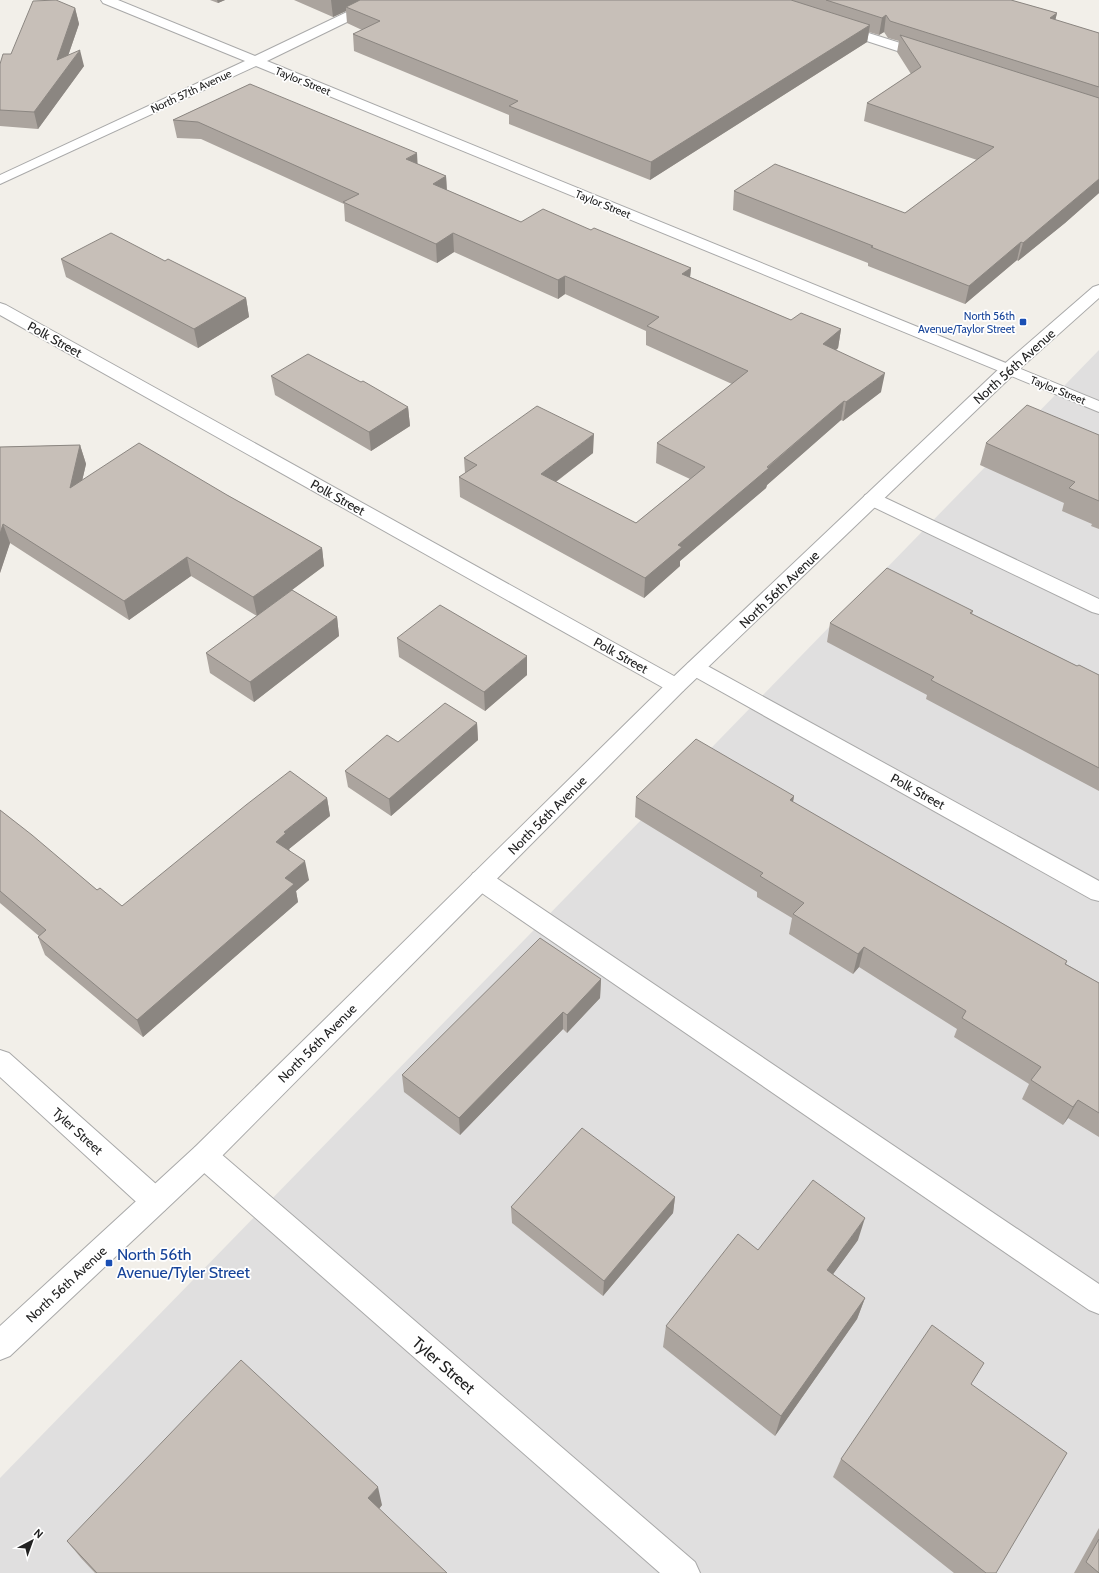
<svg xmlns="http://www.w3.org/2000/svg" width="1099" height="1573" font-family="Cabin,sans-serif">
<rect width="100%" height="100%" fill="#f2efe9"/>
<path fill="#e0dfdf" d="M1099,350V1573H0V1478Z"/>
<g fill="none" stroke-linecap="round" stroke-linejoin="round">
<g stroke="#a9a9a9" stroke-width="2">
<path id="service" d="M872,493L879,495L1099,599V614L1092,612L865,503L863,499L865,495Z
M481,871L489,873L1099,1284V1314L1089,1310L473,887L469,880L473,873Z"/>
</g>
<g stroke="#a9a9a9" stroke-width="2">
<path id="minor" d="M101,0H118L255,56L372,0H388L386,3L267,61L1099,401V412L256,66L0,184V175L245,61L103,3Z
M840,24L932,53L934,56L932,59H922L836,31L834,28L836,25Z
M0,303L6,305L683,681L686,686L683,691L676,693L669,691L0,315Z
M695,661L702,663L1099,881V901L1091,899L688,673L685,668L688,663Z
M0,1050L9,1053L165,1192L169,1201L165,1210L155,1214L145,1210L0,1077Z
M204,1144L213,1147L695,1562L700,1573H660L195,1165L191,1156L195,1147Z"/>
</g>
<g stroke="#a9a9a9" stroke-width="2">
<path id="tertiary" d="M1099,285V298L1014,374L683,691L213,1165L10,1356L0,1360V1326L195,1147L669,681L1002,366L1093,287Z"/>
</g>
<use href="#service" fill="#fff" fill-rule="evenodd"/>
<use href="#minor" fill="#fff" fill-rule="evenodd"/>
<use href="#tertiary" fill="#fff" fill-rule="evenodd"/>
</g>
<path fill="#aba49e" d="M210,0H225L218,3Z
M294,0H1011L1057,13L1055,20L1099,33V193L1065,223L1018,261L1017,260L965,304L868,266V263L733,210L734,191L905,213L977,160L864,121L867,103L911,74L897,52L899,41L888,38L884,32L879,35L869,32L867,42L650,180L509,124V115L354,51L353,34L362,30L347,23L346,11L333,17Z
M75,8L79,24L68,56L84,66L38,129L0,126V64L11,54Z
M250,84L417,164L446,176L447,190L521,222L591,230L691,268L690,277L791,320L841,329L838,348L836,350L881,392L843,421L841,420L767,485L766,488L680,561V566L644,598L460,497L459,477L465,473L464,458L593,453L556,482L636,523L690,479L656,463L657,443L732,384L646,345V331L565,294L558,299L454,252L437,263L345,221L344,204L201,139L177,138L173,120Z
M61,259L165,261L246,298L249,317L198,348L66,277Z
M271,376L408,407L410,426L371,451L275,395Z
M1099,435V529L1091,526L1092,524L1062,511L1064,503L980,465L986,443Z
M80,445L86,464L82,481L227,495L322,548L324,566L292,590L337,617L339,636L254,702L210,673L206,653L257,616L191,576L129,620L10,543L0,573V447Z
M973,611L972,614L1077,666L1099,675V791L926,699L927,695L827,642L830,623Z
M397,638L527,675L485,711L399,657Z
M477,723L478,740L391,816L348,787L345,771L398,742Z
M794,796L793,802L1067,961L1066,964L1099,983V1137L1068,1118L1063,1125L1022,1099L1029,1084L954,1037L957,1029L859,967L853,974L789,934L792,918L757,897V892L635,817L636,797Z
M327,798L330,816L289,849L290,851L309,880L296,891L298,902L143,1037L45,955L38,937L39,936L0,903V810L97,890L122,906Z
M601,979L600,998L567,1033L563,1029L460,1135L404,1092L402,1075Z
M675,1197L673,1213L603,1296L512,1223L511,1207Z
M858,1240L833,1274L865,1298L857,1319L775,1436L663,1347L666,1326Z
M972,1384L996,1573H954L833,1477L841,1459Z
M382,1505L379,1509L447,1573H95L81,1558L67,1541Z
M1099,1528V1573H1074Z"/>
<path fill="#8b8681" d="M217,0H225L218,3Z
M331,0H369L346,7V11L333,17Z
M75,8L79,24L61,76L57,60Z
M1057,13L1053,30L1050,18Z
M886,15L884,32L879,35L882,18Z
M870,25L867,42L650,180L651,162Z
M80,50L84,66L38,129L34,112Z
M417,153L418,171L406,159Z
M446,176L447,194L433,184Z
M1099,179V193L1065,223L1018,261L1023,243Z
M453,233L454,252L437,263L436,244Z
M1021,242L1017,260L965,304L969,286Z
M691,268L689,287L682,274Z
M565,276V294L558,299V280Z
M246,298L249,317L198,348L194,329Z
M841,329L838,348L820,363L823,344Z
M885,373L881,392L843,421L846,402Z
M844,401L841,420L767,485L766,488L680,561V566L644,598L645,578L678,545Z
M408,407L410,426L371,451L369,432Z
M594,434L593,453L541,493V474Z
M80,445L86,464L76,507L70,488Z
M3,524L10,543L0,573V534Z
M322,548L324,566L257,616L253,597Z
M187,557L191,576L129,620L124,601Z
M337,617L339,636L254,702L250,682Z
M527,656V675L485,711L484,692Z
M477,723L478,740L391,816L389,799Z
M794,796L790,817V800Z
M327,798L330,816L289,849L290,852L276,842L284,832Z
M305,861L309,880L296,891L298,902L143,1037L137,1020L285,878Z
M864,947L859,967L853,974L858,954Z
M601,979L600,998L567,1033V1015Z
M563,1012V1029L460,1135L459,1118Z
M1078,1100L1068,1118L1063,1125L1073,1107Z
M675,1197L673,1213L603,1296L604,1281Z
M865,1218L858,1240L820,1292L827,1270Z
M865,1298L857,1319L775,1436L781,1416Z
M378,1487L382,1505L373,1516L368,1498Z"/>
<path fill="#c7bfb8" stroke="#8b8681" d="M56,0L75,8L57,60L80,50L34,112L0,110V64L3,54H11L33,1Z
M360,0H791L870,25L651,162L509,106L518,101L353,34L380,21L346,7Z
M826,0H1011L1057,13L1050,18L1099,33V87L890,21L886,15L882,18Z
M900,35L1099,98V179L1023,243L1021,242L969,286L871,247L873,246L734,191L775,164L905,213L994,147L867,103L921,67Z
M250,84L417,153L406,159L446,176L433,184L521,222L543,209L591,230L594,228L691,268L682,274L791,320L801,313L841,329L823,344L885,373L846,402L844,401L767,467L769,468L678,545L682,547L645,578L459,477L477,465L464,458L537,406L594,434L541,474L636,523L705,467L657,443L748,371L647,326L659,317L565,276L558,280L453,233L436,244L343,202L359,194L198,122L173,120Z
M111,233L165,261L168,259L246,298L194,329L61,259Z
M308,354L361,382L363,381L408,407L369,432L271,376Z
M1027,405L1099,435V501L1069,488L1075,482L986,443Z
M139,443L227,495L322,548L253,597L187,557L124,601L3,524L0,534V447L80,445L70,488Z
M887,568L973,611L970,613L1077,666L1079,665L1099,675V768L931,680L934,677L830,623Z
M292,590L337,617L250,682L206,653Z
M440,605L527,656L484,692L397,638Z
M445,703L477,723L389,799L345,771L387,735L398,742Z
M696,739L794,796L790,800L1067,961L1065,964L1099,983V1113L1078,1100L1073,1107L1031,1080L1041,1067L962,1018L966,1011L864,947L858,954L793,914L804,903L760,876L763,873L636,797Z
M290,771L327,798L284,832L286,833L276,842L305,861L285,878L294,884L137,1020L38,937L46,930L0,891V810L32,835L97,890L100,888L122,906L246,805Z
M540,938L601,979L567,1015L563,1012L459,1118L402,1075Z
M582,1128L675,1197L604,1281L511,1207Z
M813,1180L865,1218L827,1270L865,1298L781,1416L666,1326L738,1234L758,1250Z
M932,1325L984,1363L971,1384L1067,1453L996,1573H986L841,1459Z
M241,1360L378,1487L368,1498L447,1573H97L67,1541Z
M1099,1539V1573L1086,1562Z"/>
<g fill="#1a4fb4" stroke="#fff" stroke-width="1.5">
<rect x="1019" y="318" width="8" height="8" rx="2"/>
<rect x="105" y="1259" width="8" height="8" rx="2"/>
</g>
<g text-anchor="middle" stroke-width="3.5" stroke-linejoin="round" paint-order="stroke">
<g font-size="11" fill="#222" stroke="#fff">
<text transform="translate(303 81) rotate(22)" y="4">Taylor Street</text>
<text transform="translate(191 91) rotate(-25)" y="4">North 57th Avenue</text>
<text transform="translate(603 204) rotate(22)" y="4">Taylor Street</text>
<text transform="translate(1058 390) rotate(22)" y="4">Taylor Street</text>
</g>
<g font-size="11" fill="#164399" stroke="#fff" text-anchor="end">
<text x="1015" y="320">North 56th<tspan x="1015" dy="13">Avenue/Taylor Street</tspan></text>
</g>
<g font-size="13" fill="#222" stroke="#fff">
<text transform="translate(55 339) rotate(29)" y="5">Polk Street</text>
<text transform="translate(1014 366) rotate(-42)" y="5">North 56th Avenue</text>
<text transform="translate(338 497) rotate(29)" y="5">Polk Street</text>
<text transform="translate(779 589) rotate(-44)" y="5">North 56th Avenue</text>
<text transform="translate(621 655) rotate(29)" y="5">Polk Street</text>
<text transform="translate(918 791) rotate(29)" y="5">Polk Street</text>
<text transform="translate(547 815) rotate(-45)" y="5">North 56th Avenue</text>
<text transform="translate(317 1043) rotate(-45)" y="5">North 56th Avenue</text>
<text transform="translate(78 1131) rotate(42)" y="5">Tyler Street</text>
<text transform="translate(66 1284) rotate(-43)" y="5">North 56th Avenue</text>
</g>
<g font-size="16" fill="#164399" stroke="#fff" text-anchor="start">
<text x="117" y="1260">North 56th<tspan x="117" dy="18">Avenue/Tyler Street</tspan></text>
</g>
<g font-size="16" fill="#222" stroke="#fff">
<text transform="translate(444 1365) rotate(41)" y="6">Tyler Street</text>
</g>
</g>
<g transform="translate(32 1541) rotate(41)" stroke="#ffffff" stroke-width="3" paint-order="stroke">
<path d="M0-3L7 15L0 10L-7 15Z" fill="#222222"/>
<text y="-6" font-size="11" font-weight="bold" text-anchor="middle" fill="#222222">N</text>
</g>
</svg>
